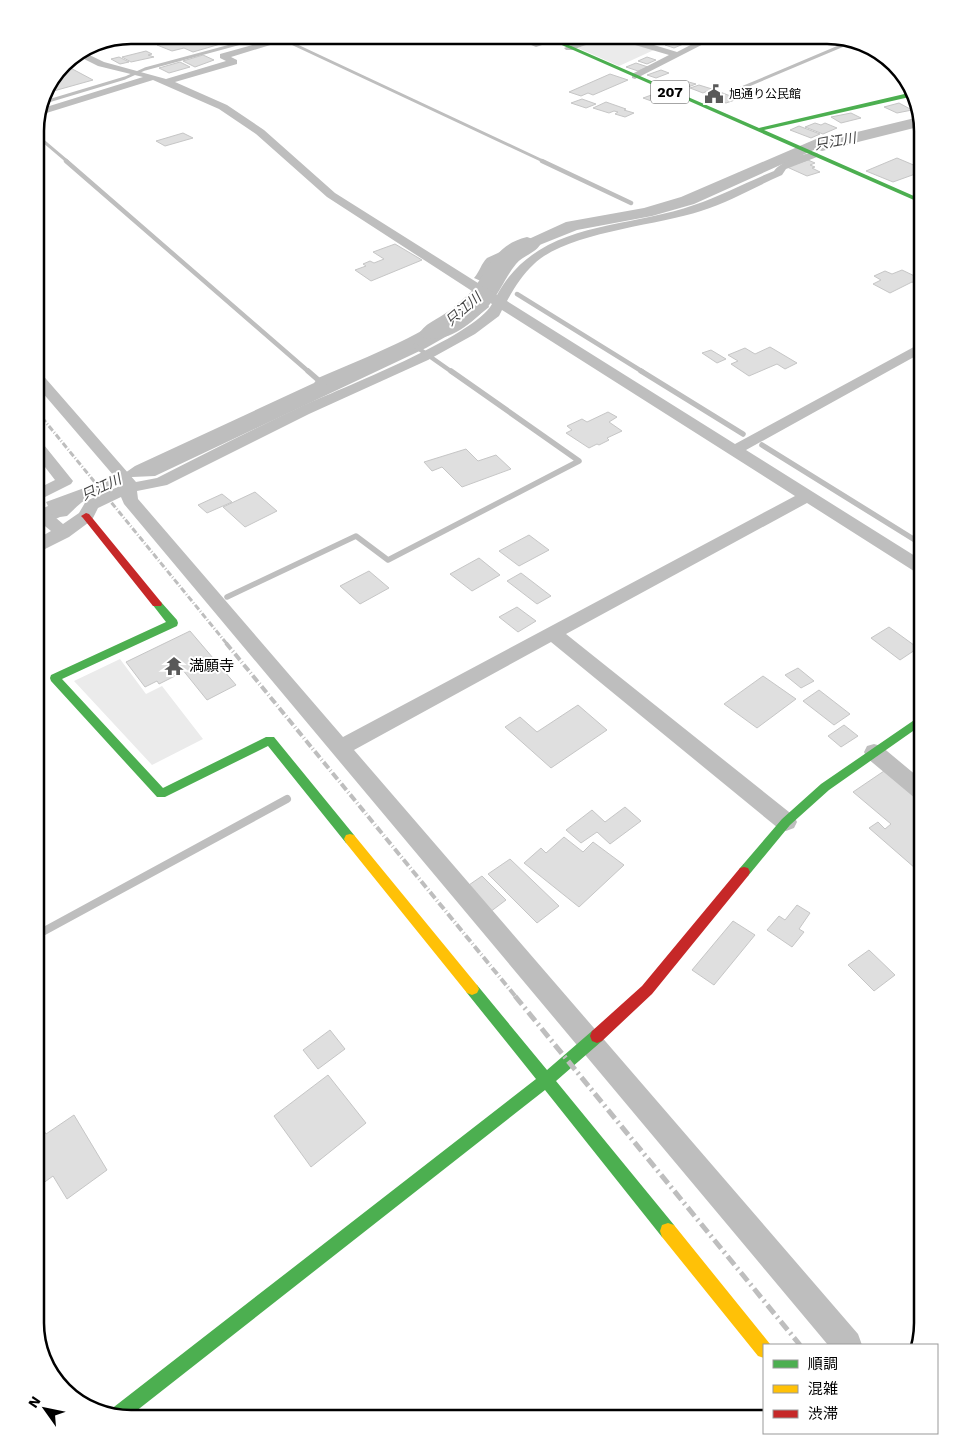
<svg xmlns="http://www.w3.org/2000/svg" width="958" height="1454" font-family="'Work Sans','Noto Sans JP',sans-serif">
<rect width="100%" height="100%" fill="#fff"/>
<path fill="#ebebeb" d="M608,36L654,50L619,66L578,48Z
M120,659L146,694L162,686L203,739L152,765L74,681Z"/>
<path fill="#bebebe" d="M919,117L922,126L822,151L816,149L694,204L652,216L577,230L542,244L527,251L516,260L500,285H490L474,278C480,271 481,264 487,258L566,222L644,208L681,197L816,139H828Z
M471,298L486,299L489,307L468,324L426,348L155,476L132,477L113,487L109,486C92,493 80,503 67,516L60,517L35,528V512L48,506L46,502L125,473L135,466L314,383L318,378C371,355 426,335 471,298Z"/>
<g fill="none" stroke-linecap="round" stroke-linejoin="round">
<path stroke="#bebebe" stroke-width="3" d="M274,35L545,162
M520,35L535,41L549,36
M732,92L853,41
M45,102L125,78L145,69L271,35
M35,134L68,162"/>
<path stroke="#bebebe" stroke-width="4.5" d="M66,161L309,372
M542,161L631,203
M517,294L643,372
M415,346L452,372"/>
<path stroke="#bebebe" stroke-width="5.5" d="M308,371L324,385
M641,371L743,434
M762,445L923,545
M227,597L356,536L388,560L579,461L451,371"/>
<path stroke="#bebebe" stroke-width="8" d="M35,936L287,799"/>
<path fill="#bebebe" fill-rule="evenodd" d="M527,237L536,240L540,245C534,254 522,256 516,264C506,276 500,292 490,304C475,321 448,344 424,338L420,332C428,321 443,317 454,307C459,302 466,297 471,292C490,268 494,245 527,237Z"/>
</g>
<path fill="#dfdfdf" stroke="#c6c6c6" d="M148,35H251L193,52L184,48L172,51L157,45L164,43Z
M566,35H585L587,36L572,42L559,38Z
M657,35H672L678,37L659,43L646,39Z
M679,39L688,42L674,48L665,45Z
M146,51L152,54L148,55L154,57L131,62L122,57Z
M203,55L214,60L195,67L183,61Z
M119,57L129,62L120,64L111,59Z
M647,57L656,60L647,64L638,61Z
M180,62L190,67L169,73L159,68Z
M636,63L648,67L638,71L626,67Z
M63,64L93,80L50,92Z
M661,70L669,73L656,78L647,75Z
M610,74L628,80L593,95L588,93L581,96L569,92Z
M685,81L696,84L683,89L672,85Z
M699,85L712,89L703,93L690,88Z
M715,90L738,99L726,103L704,95Z
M657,93L668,97L654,102L643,98Z
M582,99L596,104L586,108L571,103Z
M606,102L626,109L624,110L634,113L625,117L615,114L618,112L614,111L609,113L593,108Z
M899,103L912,110L897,113L884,107Z
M851,113L861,118L841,123L831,117Z
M815,123L821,125L825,123L837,128L823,134L805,127Z
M799,126L820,134L811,138L790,130Z
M183,133L193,138L165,146L156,141Z
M897,158L923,169L916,172L918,173L893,182L866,171Z
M808,160L815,163L810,165L815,167L812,168L820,172L807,176L787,167Z
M395,244L422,260L371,281L355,270L366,266L363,264L370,261L374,263L384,259L373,252Z
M902,270L923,280V283L919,285L912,282L890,293L873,284L881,280L874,276L885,271L892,274Z
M770,347L797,363L785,369L777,364L749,376L731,364L738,361L728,355L745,348L755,354Z
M711,350L726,359L717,363L702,353Z
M608,412L617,417L609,422L622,431L607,438L609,440L599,445L597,444L589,448L566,433L572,430L567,426L582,419L587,422Z
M466,449L478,461L496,455L511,469L462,487L442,467L432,471L424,462Z
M255,492L277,511L245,527L223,507Z
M222,494L232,502L207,513L198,505Z
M529,535L549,550L519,566L499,551Z
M479,558L500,575L472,591L450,574Z
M369,571L389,588L360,604L340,586Z
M521,573L551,596L537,604L507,581Z
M517,607L536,621L518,632L499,617Z
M889,627L918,648L900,660L871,638Z
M190,631L236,685L207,700L182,669L173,674L175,676L159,684L157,681L145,687L126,662Z
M798,668L814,681L801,688L785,675Z
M763,676L796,699L757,728L724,704Z
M819,690L850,714L834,725L803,701Z
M578,705L607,730L551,768L505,727L520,717L537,732Z
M844,725L858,736L841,747L828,736Z
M884,771L923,803V875L869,828L878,822L885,829L891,824L853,792Z
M625,807L641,821L610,844L597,832L581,843L566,830L592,810L605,822Z
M564,837L583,852L593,842L624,865L579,907L524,863L541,848L546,853Z
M510,859L559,906L537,923L488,874Z
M482,876L506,900L490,912L466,887Z
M797,905L810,913L799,929L804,932L792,947L767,930L779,916L785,920Z
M733,921L755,935L714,985L692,970Z
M869,950L895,975L874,991L848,965Z
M330,1030L345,1049L318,1069L303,1050Z
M328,1075L366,1123L311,1167L274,1116Z
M74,1115L107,1170L67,1199L53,1176L35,1189V1117L46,1134Z"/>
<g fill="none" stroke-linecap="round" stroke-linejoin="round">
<path fill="#bebebe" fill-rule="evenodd" d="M288,35H303L231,57L237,60V64L175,82L227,105L264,130L335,193L497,295C538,220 623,230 694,205C721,196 747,182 774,171C780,162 807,151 817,153L819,155L817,157L786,169L782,175C755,187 729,202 701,211C656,226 567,232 534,264C523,274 514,288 507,301L735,444L923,342V352L746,450L923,561V575L917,573L807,503L566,634L794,816L797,822L794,828L786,831L778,828L551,642L354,750L858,1334L862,1345H828L124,504L121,497L98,508L92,520L69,537L35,554V540L51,531L35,518V504L41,505L63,524L79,513L86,501L120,486V483L35,384V371L40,372L136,482L157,478C204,454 252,430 300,407C339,389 474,337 492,304L327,197L256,134L219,109L153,80L40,115L43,108L143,77L98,66L76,55L81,51L104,62L166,79L226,61L220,58V54ZM502,310L795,496L343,737L138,499L137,491L167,485L309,414L428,360L475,334L499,316Z
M506,35H519L537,41L552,37L557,40L536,47Z
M595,35H621L677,52L710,35H721L635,79L632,78V74L669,55L608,37L572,50H566L564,48Z
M35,438L40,440L73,481L71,484L35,502V490L55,480L35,454Z
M874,744L881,746L923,781V801L916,799L867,758L864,752L867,746Z"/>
<path fill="#4caf50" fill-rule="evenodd" d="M539,35H546L759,128L913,92L914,96L764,130L923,200V204Z
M157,601L161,602L177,620L178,623L177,626L62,679L163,788L266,737H274L354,835L356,839L354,843L350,844L346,843L268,746L165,797H157L51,681L50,678L51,675L166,622L152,604Z
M923,714V724L829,790L790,825L748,876L744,877L740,876L738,872L740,868L782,819L821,784Z
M472,983L477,985L547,1070L592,1031L597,1029L602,1031L604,1036L602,1041L556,1081L674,1225L676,1231L674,1237L668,1239L662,1237L545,1090L126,1419L108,1413L110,1410L536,1079L467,993L465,989L467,985Z"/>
<path fill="#ffc107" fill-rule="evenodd" d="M350,834L354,835L477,985L479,989L477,993L472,995L467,993L346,843L344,839L346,835Z
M668,1223L674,1225L770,1344L764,1345V1358L758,1356L662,1237L660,1231L662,1225Z"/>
<path fill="#c62828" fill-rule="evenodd" d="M86,513L89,514L161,602L162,604L161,606H153L83,518L81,516Z
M744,867L748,868L750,872L748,876L652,994L602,1041L597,1043L592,1041L590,1036L592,1031L642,986L740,868Z"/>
<path stroke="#bebebe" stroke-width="3" stroke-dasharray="6 2 1 2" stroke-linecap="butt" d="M35,409L227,644"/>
<path stroke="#bebebe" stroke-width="4" stroke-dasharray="8 2.5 1 2.5" stroke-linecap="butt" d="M226,643L516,997"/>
<path stroke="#bebebe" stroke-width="5" stroke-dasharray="11 4 2 4" stroke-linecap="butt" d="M515,996L800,1345"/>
</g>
<defs>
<g id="civic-bare" transform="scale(1.5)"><path d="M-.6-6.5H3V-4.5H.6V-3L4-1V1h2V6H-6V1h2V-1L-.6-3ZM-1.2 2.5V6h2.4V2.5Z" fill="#595959" stroke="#fff" stroke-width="2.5" paint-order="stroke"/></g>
<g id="temple-bare" transform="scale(1.5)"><path d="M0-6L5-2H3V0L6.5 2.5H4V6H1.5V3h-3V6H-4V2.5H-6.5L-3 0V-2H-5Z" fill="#595959" stroke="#fff" stroke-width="2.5" paint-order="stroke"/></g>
</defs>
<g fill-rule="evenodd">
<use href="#civic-bare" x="714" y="94"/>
<use href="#temple-bare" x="174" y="666"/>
</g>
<g text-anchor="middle" stroke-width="4" stroke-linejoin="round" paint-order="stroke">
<g font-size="12" fill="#000" stroke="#fff" text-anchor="start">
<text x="729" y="98">旭通り公民館</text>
</g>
<rect fill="#fff" stroke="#4c4c4c" stroke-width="1" x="651" y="80.5" width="38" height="23" rx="4"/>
<g font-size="14" font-weight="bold" fill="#000">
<text x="670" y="97">207</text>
</g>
<g font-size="14" font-style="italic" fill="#434343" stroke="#fff">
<text transform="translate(835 141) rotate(-10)" y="5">只江川</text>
<text transform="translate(463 309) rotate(-41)" y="5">只江川</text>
<text transform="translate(101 487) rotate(-25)" y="5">只江川</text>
</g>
<g font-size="15" fill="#000" stroke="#fff" text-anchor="start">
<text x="189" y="671">満願寺</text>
</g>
</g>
<path d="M0 0H958V1454H0ZM131 44H827A87 87 0 0 1 914 131V1323A87 87 0 0 1 827 1410H131A87 87 0 0 1 44 1323V131A87 87 0 0 1 131 44Z" fill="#fff" fill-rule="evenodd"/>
<path fill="none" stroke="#000" stroke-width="2.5" d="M131 44H827A87 87 0 0 1 914 131V1323A87 87 0 0 1 827 1410H131A87 87 0 0 1 44 1323V131A87 87 0 0 1 131 44Z"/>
<rect x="763" y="1344" width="175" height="90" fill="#ffffff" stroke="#999999"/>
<rect x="773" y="1360" width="25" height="8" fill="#4caf50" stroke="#999999"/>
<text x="808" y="1369" font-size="15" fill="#000000">順調</text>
<rect x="773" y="1385" width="25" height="8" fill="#ffc107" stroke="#999999"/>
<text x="808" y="1394" font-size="15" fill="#000000">混雑</text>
<rect x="773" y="1410" width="25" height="8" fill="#c62828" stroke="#999999"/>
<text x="808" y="1419" font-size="15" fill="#000000">渋滞</text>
<g transform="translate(45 1409) rotate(303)" stroke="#ffffff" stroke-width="4" paint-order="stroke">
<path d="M0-4L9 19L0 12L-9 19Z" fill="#000000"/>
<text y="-8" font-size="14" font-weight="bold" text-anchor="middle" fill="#000000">N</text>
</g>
</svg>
